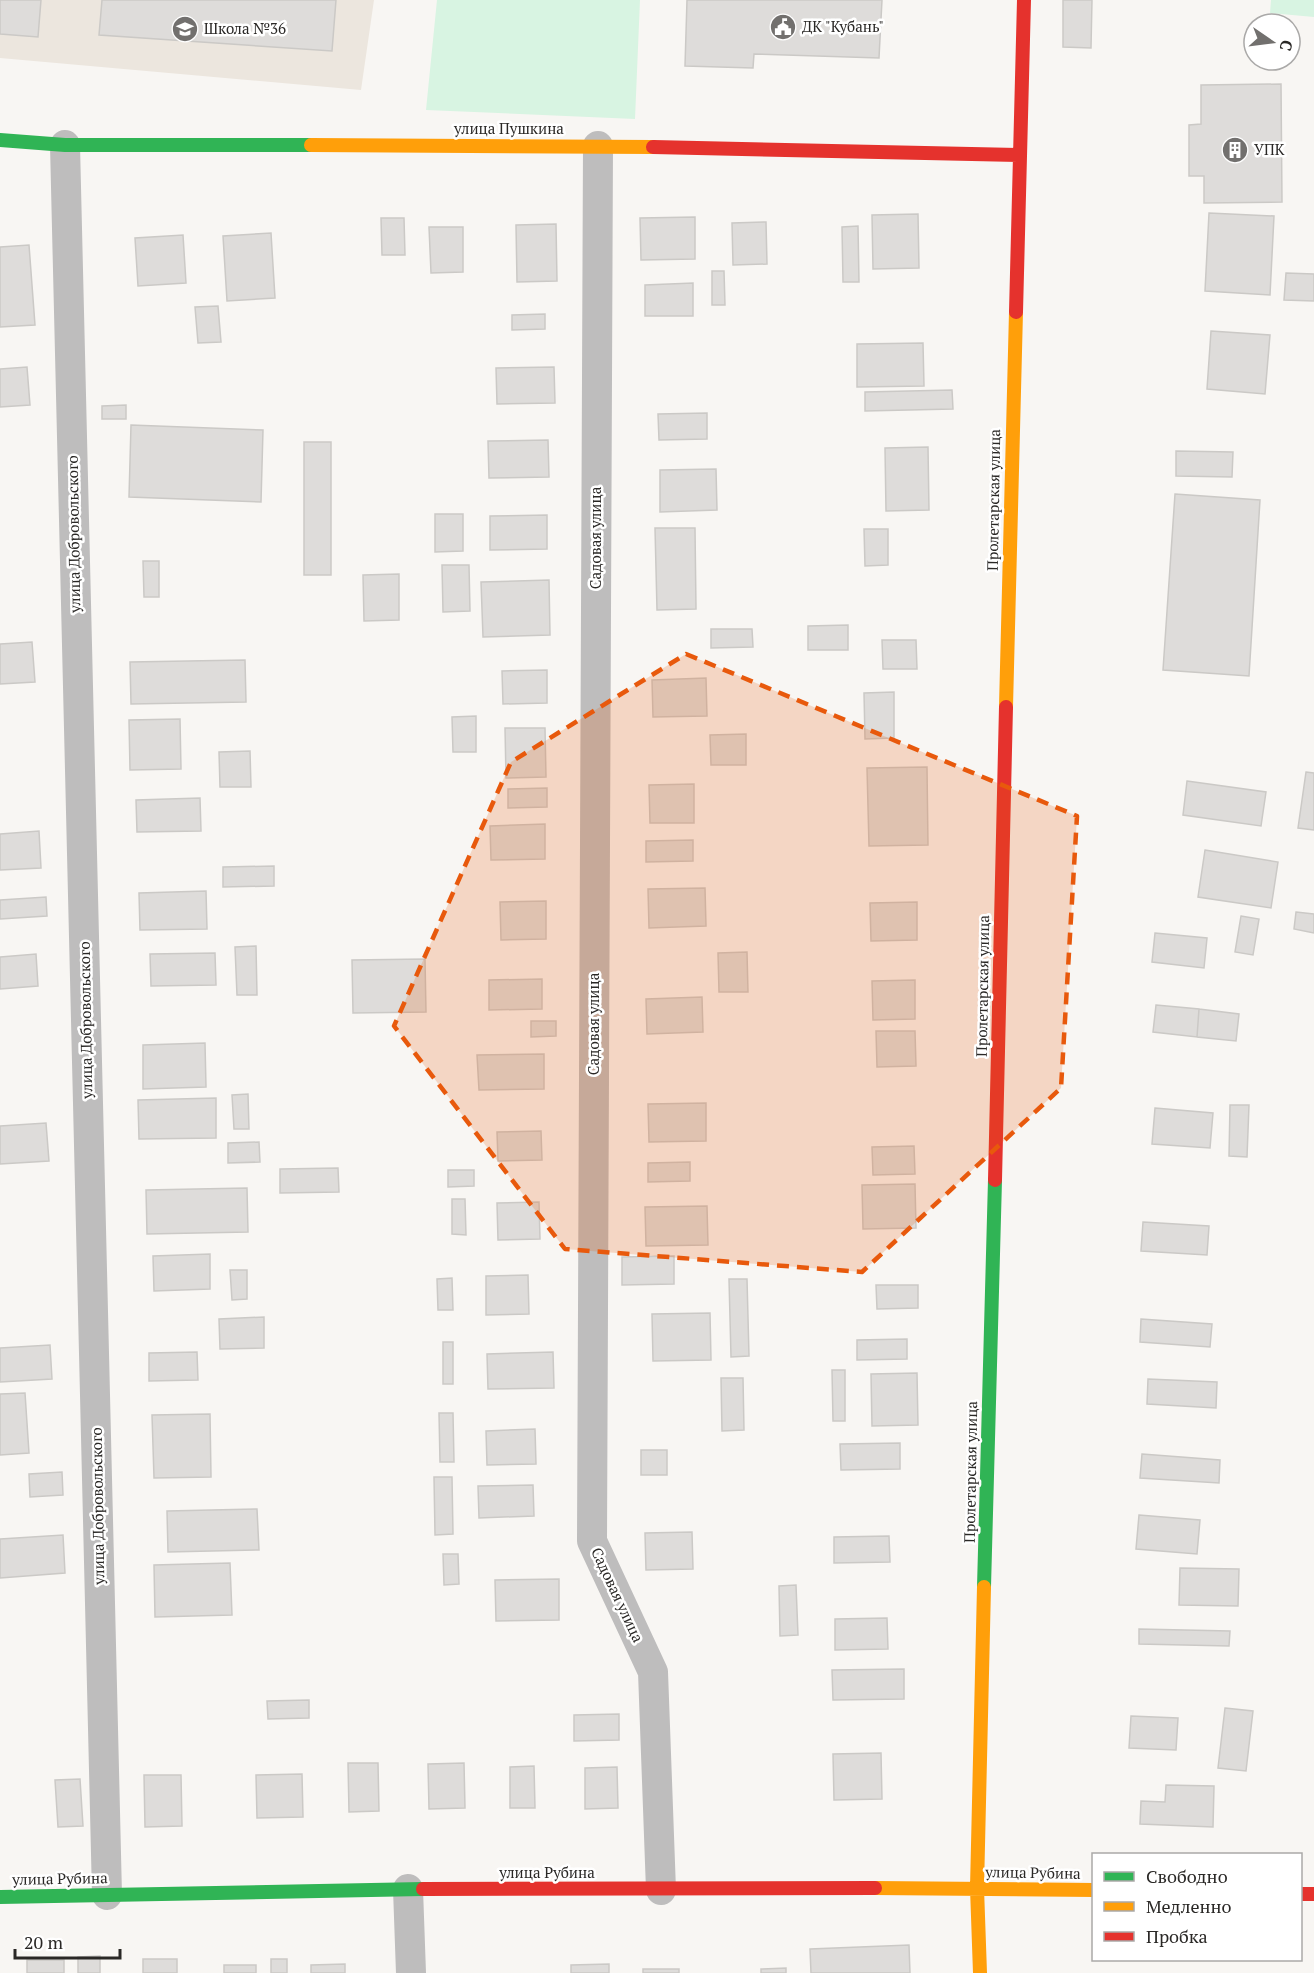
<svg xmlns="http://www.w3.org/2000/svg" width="1314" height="1973" font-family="'PT Serif',serif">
<rect width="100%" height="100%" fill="#f8f6f3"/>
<path fill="#ece6de" d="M0,0H374L361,90L0,58Z"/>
<path fill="#d8f4e2" d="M437,0H640L635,119L426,110Z
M1271,0H1314V17L1270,13Z"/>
<path fill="#dedcda" stroke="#cbc9c6" stroke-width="1.5" d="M0,0H41L38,37L0,34Z
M102,0H336L332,51L99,35Z
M687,0H882L879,58L754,54L753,68L685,66Z
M1063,0H1092L1091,48L1063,47Z
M1281,84L1282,202L1204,203V176H1189V125L1201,124V85Z
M1209,213L1274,216L1270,295L1205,291Z
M918,214L919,268L873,269L872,215Z
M695,217V259L641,260L640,218Z
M381,218H404L405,255H382Z
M766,222L767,264L733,265L732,223Z
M556,224L557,281L517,282L516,225Z
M858,226L859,282H843L842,227Z
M429,227H463V272L431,273Z
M271,233L275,298L227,301L223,236Z
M183,235L186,283L138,286L135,238Z
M29,245L35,325L0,327V247Z
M712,271H724L725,305H712Z
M1286,273L1314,274V301L1284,300Z
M693,283V316H645V285Z
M218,306L221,342L198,343L195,307Z
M545,314V329L512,330V315Z
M1211,331L1270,335L1265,394L1207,389Z
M923,343L924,386L857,387V344Z
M27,367L30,405L0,407V369Z
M554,367L555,403L497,404L496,368Z
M952,390L953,409L865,411V392Z
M126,405V419H102V406Z
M707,413V439L659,440L658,414Z
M131,425L263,430L261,502L129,497Z
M548,440L549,477L489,478L488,441Z
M304,442H331V575H304Z
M928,447L929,510L886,511L885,448Z
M1176,451L1233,452L1232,477L1176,476Z
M716,469L717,510L660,512V470Z
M1175,494L1260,500L1249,676L1163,670Z
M435,514H463V551L435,552Z
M547,515V549L490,550V516Z
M655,528H695L696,609L657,610Z
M864,529H888V565L865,566Z
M143,561H159V597H144Z
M442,565H469L470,611L443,612Z
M399,574V620L364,621L363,575Z
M549,580L550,635L483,637L481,582Z
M848,625V650H808V626Z
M711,629H752L753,647L711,648Z
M882,640H916L917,669H883Z
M32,642L35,682L0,684V644Z
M245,660L246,702L131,704L130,662Z
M547,670V703L503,704L502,671Z
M706,678L707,716L653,717L652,680Z
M894,692V738L865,739L864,693Z
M476,716V752H453L452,717Z
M180,719L181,769L130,770L129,720Z
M505,728H545L546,777L506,778Z
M746,734V765H711L710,735Z
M250,751L251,787H220L219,752Z
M927,767L928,845L869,846L867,768Z
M1306,772L1314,773V830L1298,828Z
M1187,781L1266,792L1261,826L1183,815Z
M694,784V823H650L649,785Z
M547,788V807L508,808V789Z
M200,798L201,831L137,832L136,800Z
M545,824V859L491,860L490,826Z
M39,831L41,868L0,870V834Z
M693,840V861L646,862V841Z
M1205,850L1278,862L1271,908L1198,897Z
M274,866V886L223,887V867Z
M705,888L706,926L649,928L648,889Z
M206,891L207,929L140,930L139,893Z
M46,897L47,916L0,919V900Z
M546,901V939L501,940L500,902Z
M917,902V940L871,941L870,903Z
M1296,912L1314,914V933L1294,929Z
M1241,916L1259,919L1253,955L1235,952Z
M1155,933L1207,938L1204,968L1152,962Z
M256,946L257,995H237L235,947Z
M747,952L748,992H719L718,953Z
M215,953L216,985L151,986L150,954Z
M36,954L38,986L0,989V957Z
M425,959L426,1012L353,1013L352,960Z
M542,979V1009L489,1010V980Z
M915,980V1019L873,1020L872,981Z
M702,997L703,1032L647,1034L646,999Z
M1156,1005L1199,1009L1197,1037L1153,1032Z
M1199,1009L1239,1014L1236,1041L1197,1037Z
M531,1021H556V1036L531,1037Z
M876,1031H915L916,1066L877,1067Z
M205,1043L206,1087L143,1089V1045Z
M544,1054V1089L479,1090L477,1055Z
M248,1094L249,1129H234L232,1095Z
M216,1098V1138L139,1139L138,1100Z
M706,1103V1141L649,1142L648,1104Z
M1230,1105H1249L1247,1157L1229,1156Z
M1155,1108L1213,1113L1210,1148L1152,1144Z
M46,1123L49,1161L0,1164V1126Z
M541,1131L542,1160L498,1161L497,1132Z
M259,1142L260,1162L228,1163V1143Z
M914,1146L915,1174L873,1175L872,1147Z
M690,1162V1181L648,1182V1163Z
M338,1168L339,1192L280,1193V1169Z
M448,1170H474V1186L448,1187Z
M915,1184L916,1228L863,1229L862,1185Z
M247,1188L248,1232L147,1234L146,1190Z
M452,1199H465L466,1235L452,1234Z
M539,1202L540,1239L498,1240L497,1203Z
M707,1206L708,1245L646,1246L645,1207Z
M1143,1222L1209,1226L1207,1255L1141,1251Z
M210,1254V1289L154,1291L153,1256Z
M674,1256V1284L622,1285V1257Z
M230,1270H247V1299L232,1300Z
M528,1275L529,1314L486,1315V1276Z
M452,1278L453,1310H438L437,1279Z
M729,1279H747L749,1356L731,1357Z
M876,1285H918V1308L877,1309Z
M710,1313L711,1360L653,1361L652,1314Z
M264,1317V1348L220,1349L219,1319Z
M1141,1319L1212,1324L1210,1347L1140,1342Z
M907,1339V1359L857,1360V1340Z
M443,1342H453V1384H443Z
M50,1345L52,1379L0,1382V1348Z
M197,1352L198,1380L149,1381V1353Z
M553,1352L554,1388L488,1389L487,1354Z
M832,1370H845V1421H833Z
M917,1373L918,1425L872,1426L871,1374Z
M721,1378H743L744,1430L722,1431Z
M1148,1379L1217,1382L1216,1408L1147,1404Z
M25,1393L29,1453L0,1455V1394Z
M439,1413H453L454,1462H440Z
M210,1414L211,1477L154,1478L152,1415Z
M535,1429L536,1464L487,1465L486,1431Z
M900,1443V1469L841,1470L840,1444Z
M641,1450H667V1475H641Z
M1142,1454L1220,1460L1219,1483L1140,1478Z
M62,1472L63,1495L30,1497L29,1474Z
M434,1477H452L453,1534L435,1535Z
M533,1485L534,1516L479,1518L478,1486Z
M257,1509L259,1550L168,1552L167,1511Z
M1139,1515L1200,1520L1197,1554L1136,1549Z
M692,1532L693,1569L646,1570L645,1533Z
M63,1535L65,1573L0,1578V1539Z
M889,1536L890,1562L834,1563V1537Z
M443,1554H458L459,1584L444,1585Z
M230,1563L232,1615L155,1617L154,1565Z
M1180,1568L1239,1569L1238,1606L1179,1605Z
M559,1579V1620L496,1621L495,1580Z
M796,1585L798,1635L780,1636L779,1586Z
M887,1618L888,1649L835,1650V1619Z
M1139,1629L1230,1631L1229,1646L1139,1644Z
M904,1669V1699L833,1700L832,1670Z
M309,1700V1718L268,1719L267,1701Z
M1225,1708L1253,1711L1246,1771L1218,1768Z
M619,1714V1740L574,1741V1715Z
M1131,1716L1178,1718L1176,1750L1129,1748Z
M881,1753L882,1799L834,1800L833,1754Z
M348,1763H378L379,1811L349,1812Z
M464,1763L465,1808L429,1809L428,1764Z
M534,1766L535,1808H510V1767Z
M617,1767L618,1808L585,1809V1768Z
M302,1774L303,1817L257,1818L256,1775Z
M144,1775H181L182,1826L145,1827Z
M80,1779L83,1826L58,1827L55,1780Z
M1166,1785L1214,1786L1213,1827L1140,1824L1141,1801L1165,1802Z
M909,1945L910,1973H811L810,1949Z
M100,1956V1973H78V1957Z
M143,1959H177V1973H143Z
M271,1959H287V1973H271Z
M27,1960H64V1973H27Z
M345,1964V1973H311V1965Z
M609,1964V1973H571V1965Z
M224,1965H256V1973H224Z
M786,1968V1973H761V1969Z
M643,1969H679V1973H643Z"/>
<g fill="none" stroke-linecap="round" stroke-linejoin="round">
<path stroke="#bebdbd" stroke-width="30" d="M65,145L107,1895
M598,146L592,1541L653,1672L661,1890
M408,1889L411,1973"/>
<path stroke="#30b455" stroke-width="14" d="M0,140L65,145H311
M984,1587L995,1180
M0,1897L423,1889"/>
<path stroke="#ff9f0a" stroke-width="14" d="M311,145L653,147
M1006,707L1016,312
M875,1888L1094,1890
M980,1973L977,1888L984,1587"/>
<path stroke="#e5322d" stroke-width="14" d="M653,147L1019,155
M1016,312L1024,0
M995,1180L1006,707
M423,1889L875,1888
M1300,1894H1314"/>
</g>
<path fill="#e8590c" fill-opacity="0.2" stroke="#e8590c" stroke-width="4.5" stroke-dasharray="12 8" stroke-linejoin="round" d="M686,654L1077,816L1061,1088L862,1272L565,1249L394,1026L511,762Z"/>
<defs>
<g id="civic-disc" transform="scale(1.35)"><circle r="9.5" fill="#72706e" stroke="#fff"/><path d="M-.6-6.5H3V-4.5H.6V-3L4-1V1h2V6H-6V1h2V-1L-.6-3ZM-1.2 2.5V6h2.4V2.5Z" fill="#fff"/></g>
<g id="school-disc" transform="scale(1.35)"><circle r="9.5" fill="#72706e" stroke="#fff"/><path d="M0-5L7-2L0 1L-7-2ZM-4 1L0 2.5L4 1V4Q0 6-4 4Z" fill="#fff"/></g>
<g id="building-disc" transform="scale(1.35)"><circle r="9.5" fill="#72706e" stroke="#fff"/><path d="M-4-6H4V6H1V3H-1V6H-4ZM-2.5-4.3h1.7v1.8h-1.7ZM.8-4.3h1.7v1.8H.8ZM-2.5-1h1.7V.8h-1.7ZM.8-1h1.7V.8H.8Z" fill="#fff"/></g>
</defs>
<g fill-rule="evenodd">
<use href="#civic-disc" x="783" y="27"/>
<use href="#school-disc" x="185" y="29"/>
<use href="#building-disc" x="1235" y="150"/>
</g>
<g text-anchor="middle" stroke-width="5" stroke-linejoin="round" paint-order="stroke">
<g font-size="15" fill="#2a2826" stroke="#fff" text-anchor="start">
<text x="802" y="32">ДК "Кубань"</text>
<text x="204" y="34">Школа №36</text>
<text x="1254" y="155">УПК</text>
</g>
<g font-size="15" fill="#2a2826" stroke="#fff">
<text x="509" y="134">улица Пушкина</text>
<text transform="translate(994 500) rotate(-89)" y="5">Пролетарская улица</text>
<text transform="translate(74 534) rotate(-91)" y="5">улица Добровольского</text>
<text transform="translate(596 538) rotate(-90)" y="5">Садовая улица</text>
<text transform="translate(983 986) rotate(-89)" y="5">Пролетарская улица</text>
<text transform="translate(86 1020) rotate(-91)" y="5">улица Добровольского</text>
<text transform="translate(594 1024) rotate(-90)" y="5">Садовая улица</text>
<text transform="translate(971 1472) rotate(-89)" y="5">Пролетарская улица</text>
<text transform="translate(98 1506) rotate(-91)" y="5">улица Добровольского</text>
<text transform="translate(617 1595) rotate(65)" y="5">Садовая улица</text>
<text x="547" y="1878">улица Рубина</text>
<text transform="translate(1033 1873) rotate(1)" y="5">улица Рубина</text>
<text transform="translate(60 1879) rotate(-1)" y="5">улица Рубина</text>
</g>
</g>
<rect x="1092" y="1853" width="210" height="108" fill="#ffffff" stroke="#aaa9a8" stroke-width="1.5"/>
<rect x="1104" y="1872" width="30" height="9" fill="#30b455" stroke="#aaa9a8" stroke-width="1.5"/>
<text x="1146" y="1883" font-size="18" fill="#2a2826">Свободно</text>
<rect x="1104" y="1902" width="30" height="9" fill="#ff9f0a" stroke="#aaa9a8" stroke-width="1.5"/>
<text x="1146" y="1913" font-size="18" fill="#2a2826">Медленно</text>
<rect x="1104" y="1932" width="30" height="9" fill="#e5322d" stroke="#aaa9a8" stroke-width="1.5"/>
<text x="1146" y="1943" font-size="18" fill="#2a2826">Пробка</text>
<g transform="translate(1272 42) rotate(104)"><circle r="28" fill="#ffffff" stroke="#aaa9a8" stroke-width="1.5"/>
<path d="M0-4.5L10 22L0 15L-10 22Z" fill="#72706e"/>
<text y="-9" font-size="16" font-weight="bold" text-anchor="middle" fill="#2a2826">С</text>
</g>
<path d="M15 1949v9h105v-9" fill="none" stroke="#2a2826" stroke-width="3"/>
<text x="24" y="1949" font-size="18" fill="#2a2826" stroke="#ffffff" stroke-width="4.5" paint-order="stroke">20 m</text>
</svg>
